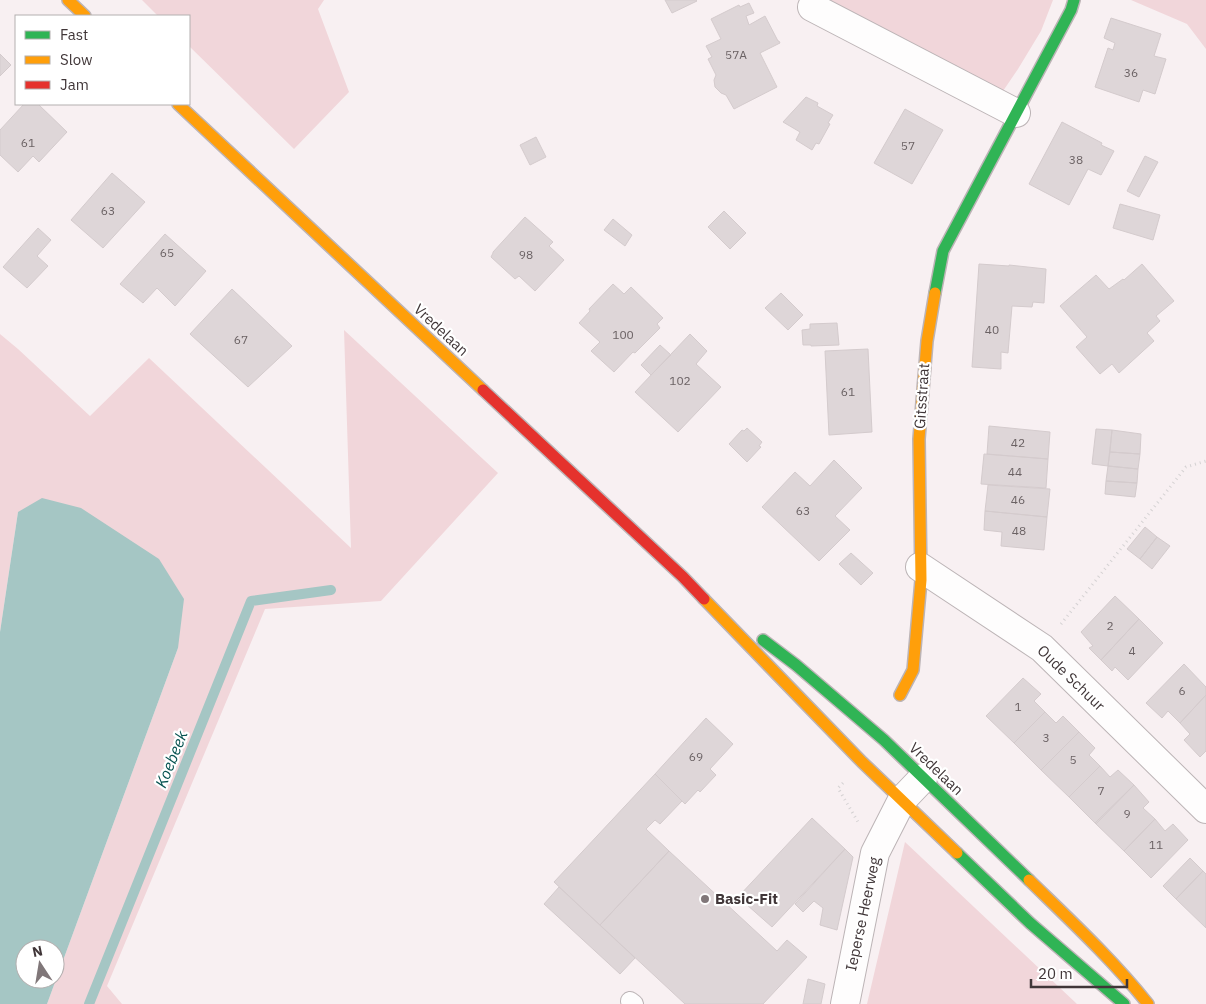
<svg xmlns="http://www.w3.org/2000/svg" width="1206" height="1004" font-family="'IBM Plex Sans',sans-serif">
<rect width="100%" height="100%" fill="#f8f0f2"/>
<path fill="#f1d6da" d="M142,0H324L318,9L349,92L294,149L189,46V16H158Z
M830,0H1053L1041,31L1018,69L1003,91Z
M1131,0H1206V49L1187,24Z
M344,330L498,473L381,601L265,609L107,986L122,1004H47L178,648L18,512L0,632V334L18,349L90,416L149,358L351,548Z
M905,842L1077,1004H867Z"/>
<path fill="#a5c6c4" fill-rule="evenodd" d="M42,498L81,508L159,559L184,599L178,648L47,1004H0V632L18,512ZM25,949H55V979H25Z"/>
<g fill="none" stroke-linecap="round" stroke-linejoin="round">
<path stroke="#a5c6c4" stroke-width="10" d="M89,1004L251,601L331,590"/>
</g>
<path fill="#ded6d8" stroke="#d4cbcd" d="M665,0H696L697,1L672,13Z
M749,3L754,13L746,16L749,25L765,16L778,41H779L780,43L760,53L777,87L734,109L726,95L721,93L715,87L714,80L716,75L708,59L712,57L706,46L721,39L711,19L739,5L740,7Z
M1111,18L1161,34L1154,56L1166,59L1155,94L1143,90L1139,102L1095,87L1108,48L1113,50L1115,43L1104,38Z
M0,54L11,65L0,76Z
M806,97L818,103L817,106L833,115L828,123L830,124L819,144L816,143L812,150L796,140L800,132L783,122Z
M24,104H38L67,132L39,162L33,156L18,172L0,155V130Z
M905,109L943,130L912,184L874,163Z
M1062,122L1102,143L1101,145L1114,151L1101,175L1088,169L1069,205L1029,184Z
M536,137L546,157L530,165L520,145Z
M1145,156L1158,162L1139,197L1127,191Z
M112,173L145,202L103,248L71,220Z
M1120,204L1160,215L1153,240L1113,228Z
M724,211L746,233L730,249L708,227Z
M525,217L553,242L549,246L564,260L535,291L519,276L515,279L491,257L493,253V252Z
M613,219L632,235L625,246L604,230Z
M38,228L51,240L37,256L48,266L27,288L3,267Z
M165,234L206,271L175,306L157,288L143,303L120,284Z
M979,264L1009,266V265L1046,269L1044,303L1033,302L1032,307L1012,306L1008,353L1001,352V369L972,367Z
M1142,264L1174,301L1156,316L1160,321L1147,333L1154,341L1119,373L1112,364L1100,374L1076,347L1087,337L1060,306L1096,275L1109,289L1123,279L1124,280Z
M613,284L624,294L631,287L663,318L657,324L660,328L635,353L633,352L614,372L591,351L600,342L579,323L590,311L589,309Z
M232,289L292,346L248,387L190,334Z
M781,293L803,315L788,330L765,308Z
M837,323L839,345L811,346V345H803L802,330L810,329V324Z
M690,334L707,351L696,364L721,387L678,432L635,392Z
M660,345L671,355L651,375L641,365Z
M868,349L872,432L829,435L825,351Z
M989,426L1050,432L1048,459L987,454Z
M747,428L762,442L759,446L761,447L747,462L729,444L742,430L744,431Z
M1096,429L1112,430L1108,466L1092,464Z
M1112,430L1141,434L1140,454L1110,452Z
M1110,452L1140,454L1138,469L1108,466Z
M984,454L1048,459L1046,488L981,484Z
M834,460L862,488L835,516L850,530L819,561L762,507L795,472L810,486Z
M1108,466L1138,469L1137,483L1106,481Z
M1106,481L1137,483L1135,497L1105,494Z
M988,485L1050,489L1047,517L985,511Z
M985,511L1047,517L1044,550L1001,546L1002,532L984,530Z
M1145,527L1157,537L1140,559L1127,549Z
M1157,537L1170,546L1152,569L1140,559Z
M851,553L873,573L861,585L839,564Z
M1115,596L1139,619L1101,660L1089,648L1093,646L1081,632Z
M1139,619L1163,643L1128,680L1115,667L1112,671L1101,660Z
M1184,664L1206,687V695L1180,723L1168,711L1162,718L1146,703Z
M1023,678L1041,694L1034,701L1045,712L1014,743L986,716Z
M1206,695V751L1200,757L1184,740L1190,734L1180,723Z
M1045,712L1056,723L1063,716L1079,732L1041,770L1014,743Z
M706,718L733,744L710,769L716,775L700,792L698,790L685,804L655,774Z
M1079,732L1095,748L1089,755L1100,766L1069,797L1041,770Z
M1100,766L1110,777L1118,770L1134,785L1096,824L1069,797Z
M655,774L682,801L660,824L655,820L646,829L669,851L600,925L554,882Z
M1134,785L1149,802L1143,808L1155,819L1124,851L1095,823Z
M812,818L845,849L772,927L738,897Z
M1155,819L1165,831L1173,824L1188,840L1151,878L1124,851Z
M845,849L853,857L837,930L820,925L823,908L814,901L803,912L795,904Z
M669,851L777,951L787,940L807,957L763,1004H685L600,925Z
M1190,858L1203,871L1176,899L1163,886Z
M1203,871L1206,874V928L1176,899Z
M559,887L635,958L620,974L544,904Z
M808,979L825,984L821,1004H803Z"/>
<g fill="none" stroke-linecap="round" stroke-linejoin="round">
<g stroke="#bcb4b6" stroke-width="20">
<path id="lane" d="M630,1001L634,1004"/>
</g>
<g stroke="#bcb4b6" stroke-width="30">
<path id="street" d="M812,7L1016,113
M920,567L1042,648L1206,809
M845,1004L875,853L902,800L923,778"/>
</g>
<g stroke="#bcb4b6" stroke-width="14">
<path id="fast" d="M935,293L943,251L1071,10L1074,0
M763,640L796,665L884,740L1029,880
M957,853L1030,923L1124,1004"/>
</g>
<g stroke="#bcb4b6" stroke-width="14">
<path id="slow" d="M68,0L85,16
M178,104L483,390
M704,599L862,762L957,853
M900,695L913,670L921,580L919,439L927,341L935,293
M1029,880C1070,920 1112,959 1148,1004"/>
</g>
<g stroke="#bcb4b6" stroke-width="14">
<path id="jam" d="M483,390L683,577L704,599"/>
</g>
<path stroke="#d5d2d3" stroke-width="3" stroke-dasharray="1 4" stroke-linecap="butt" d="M1061,624L1186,467L1206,461
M843,783L838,788L858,822"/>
<use href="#lane" stroke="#fefdfd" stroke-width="18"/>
<use href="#street" stroke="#fefdfd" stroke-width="28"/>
<use href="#fast" stroke="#30b455" stroke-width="11"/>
<use href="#slow" stroke="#ff9f0a" stroke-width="11"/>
<use href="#jam" stroke="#e5322d" stroke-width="11"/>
</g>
<circle fill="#807779" stroke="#fff" stroke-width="2" cx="705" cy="899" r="5"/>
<g text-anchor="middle" stroke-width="4.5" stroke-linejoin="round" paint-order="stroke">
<g font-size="12" fill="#6b6264">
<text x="736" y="59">57A</text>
<text x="1131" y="77">36</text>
<text x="28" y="147">61</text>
<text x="908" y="150">57</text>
<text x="1076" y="164">38</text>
<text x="108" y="215">63</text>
<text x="167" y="257">65</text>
<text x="526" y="259">98</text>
<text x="992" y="334">40</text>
<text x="623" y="339">100</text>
<text x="241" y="344">67</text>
<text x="680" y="385">102</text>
<text x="848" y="396">61</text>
<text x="1018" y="447">42</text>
<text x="1015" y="476">44</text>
<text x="1018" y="504">46</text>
<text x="803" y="515">63</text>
<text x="1019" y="535">48</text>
<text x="1110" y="630">2</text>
<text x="1132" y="655">4</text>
<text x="1182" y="695">6</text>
<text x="1018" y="711">1</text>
<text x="1046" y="742">3</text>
<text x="696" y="761">69</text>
<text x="1073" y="764">5</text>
<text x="1101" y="795">7</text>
<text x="1127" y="818">9</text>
<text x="1156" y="849">11</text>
</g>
<g font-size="15" fill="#403638" stroke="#fff">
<text transform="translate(441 330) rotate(43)" y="5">Vredelaan</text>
<text transform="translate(922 396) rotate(-86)" y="5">Gitsstraat</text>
<text transform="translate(1071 678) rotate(44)" y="5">Oude Schuur</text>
<text transform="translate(936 769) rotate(44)" y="5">Vredelaan</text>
<text transform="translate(863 914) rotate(-78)" y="5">Ieperse Heerweg</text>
</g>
<g font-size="15" font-weight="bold" fill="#403638" stroke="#fff" text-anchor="start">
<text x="715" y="904">Basic-Fit</text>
</g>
<g font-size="16" font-style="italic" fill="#065250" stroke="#fff">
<text transform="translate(171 759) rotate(-68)" y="6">Koebeek</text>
</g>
</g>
<rect x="15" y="15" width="175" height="90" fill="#ffffff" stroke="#b3afaf"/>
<rect x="25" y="31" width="25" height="8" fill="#30b455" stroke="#b3afaf"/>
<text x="60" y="40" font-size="15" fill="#403638">Fast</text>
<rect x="25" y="56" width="25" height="8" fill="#ff9f0a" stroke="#b3afaf"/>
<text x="60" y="65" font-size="15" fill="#403638">Slow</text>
<rect x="25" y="81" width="25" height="8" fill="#e5322d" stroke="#b3afaf"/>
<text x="60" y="90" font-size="15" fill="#403638">Jam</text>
<g transform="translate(40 964) rotate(348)"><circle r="24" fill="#ffffff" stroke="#b3afaf"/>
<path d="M0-4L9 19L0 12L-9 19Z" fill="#807779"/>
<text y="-8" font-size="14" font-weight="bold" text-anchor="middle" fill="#403638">N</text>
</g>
<path d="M1031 979v8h96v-8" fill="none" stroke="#403638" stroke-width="2.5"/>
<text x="1038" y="979" font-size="15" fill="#403638" stroke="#ffffff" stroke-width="4" paint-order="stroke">20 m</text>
</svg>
